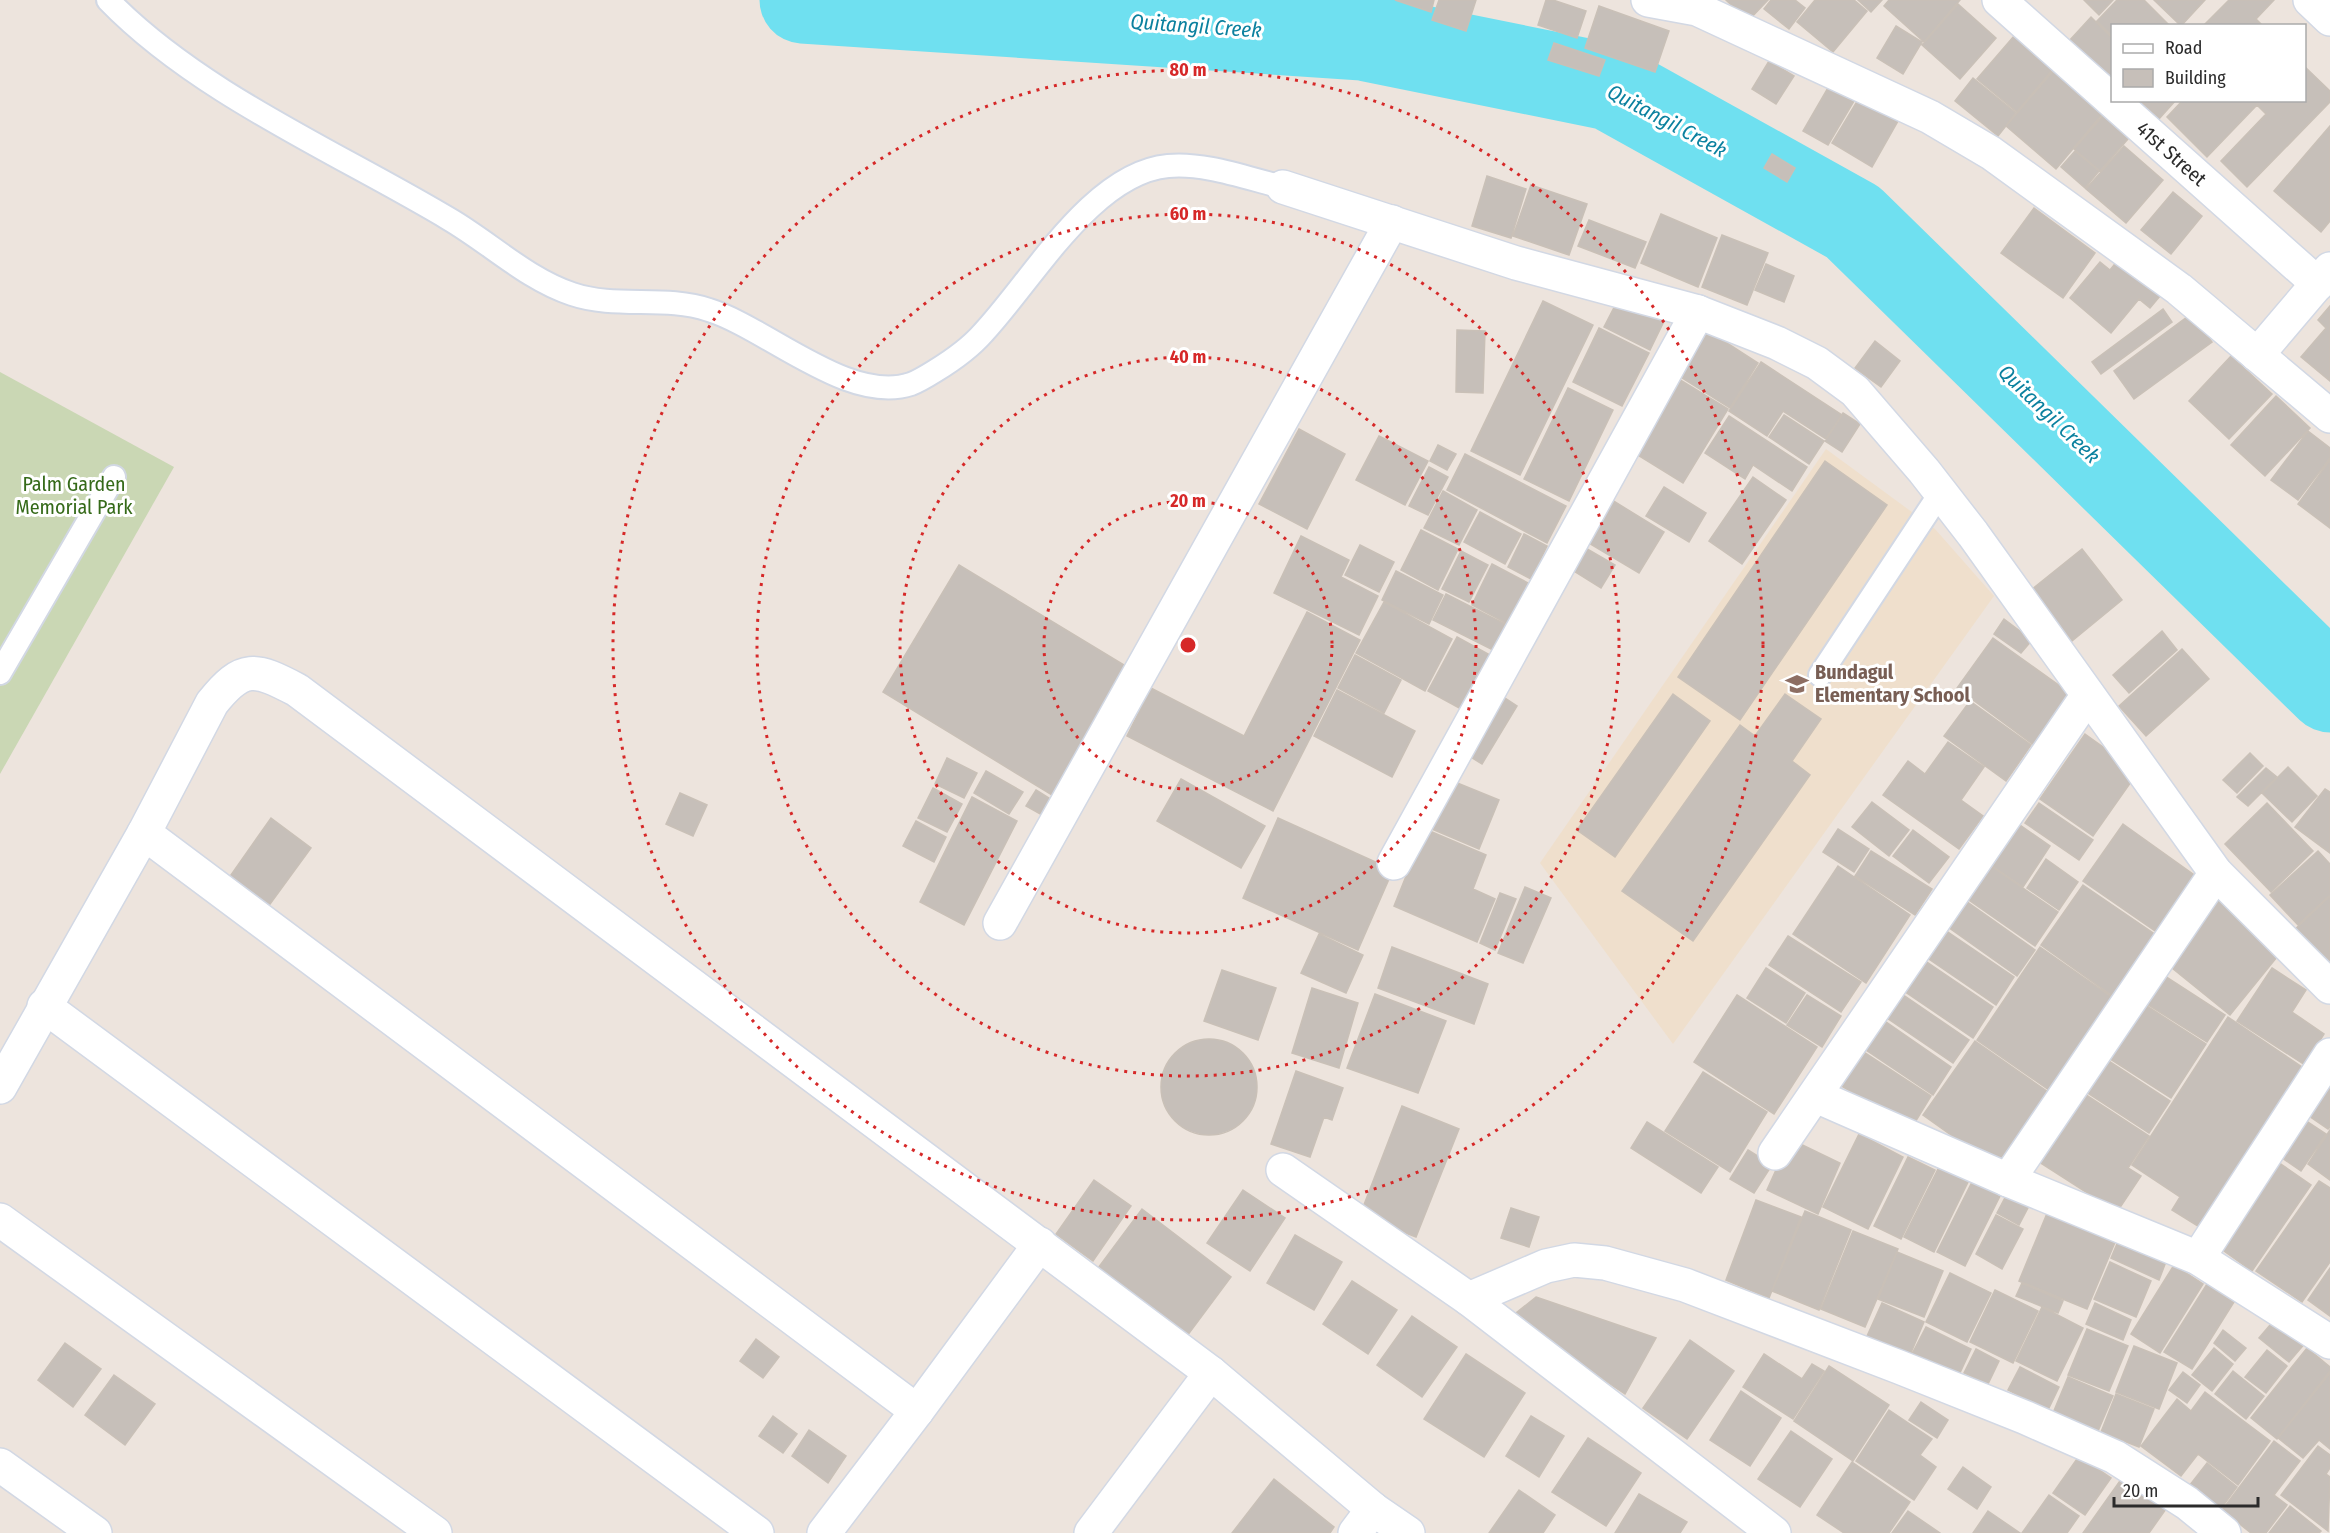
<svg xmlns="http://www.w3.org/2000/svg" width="2330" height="1533" font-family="'Fira Sans Condensed',sans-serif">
<rect width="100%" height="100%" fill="#ede4dd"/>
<path fill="#efdfcc" d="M1826,449L1935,529L1994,596L1673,1044L1540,863Z"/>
<path fill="#cad7b4" d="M0,372L174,467L0,774Z"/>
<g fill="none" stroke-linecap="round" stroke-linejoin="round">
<path stroke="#6fe0f0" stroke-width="87" d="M803,0L1363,37L1610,87L1853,222L2330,689"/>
</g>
<path fill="#c6bfb9" stroke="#c9c0b7" stroke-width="1.5" d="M1395,0H1434L1431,12Z
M1439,0H1476L1466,31L1432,20Z
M1546,0H1553L1586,11L1577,38L1538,25Z
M1726,0H1768L1748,21Z
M1771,0H1795L1805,8L1789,29L1764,9Z
M1815,0H1854L1867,11L1833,52L1797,22Z
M1858,0H1882L1871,12Z
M1889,0H1960L1924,42L1884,6Z
M2084,0H2113L2099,15Z
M2117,0H2144L2170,26H2112V36L2097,21Z
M2154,0H2205L2181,26Z
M2229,0H2274L2256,19L2263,26L2204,25Z
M1958,4L1996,38L1960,79L1922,45Z
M1599,6L1669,31L1655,72L1585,48Z
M2091,17L2112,38V82L2069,41Z
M1896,26L1922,42L1903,74L1877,58Z
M2014,36L2053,69L2017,112L1977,79Z
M1554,43L1605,60L1599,76L1548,60Z
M1769,61L1794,76L1776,104L1752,89Z
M2304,66L2330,91V102L2247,187L2221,161L2266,114L2257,105L2207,157L2167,117L2183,100H2304Z
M2054,70L2104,112L2056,169L2006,126Z
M1973,78L2016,113L1998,136L1955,101Z
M1829,86L1854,101L1828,145L1803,131Z
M1859,98L1898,121L1872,167L1832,143Z
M2139,100H2176L2159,119Z
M2108,110L2134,132L2100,171L2074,149Z
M2330,126V221L2321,232L2274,191Z
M2124,146L2163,180L2126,223L2086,189Z
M2075,151L2099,171L2085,188L2061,167Z
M1772,154L1795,168L1787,182L1764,168Z
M1487,176L1526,189L1511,238L1472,226Z
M1531,185L1587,204L1569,255L1513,236Z
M2173,192L2202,216L2171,254L2141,230Z
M2034,208L2095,253L2063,298L2001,253Z
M1661,214L1717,238L1698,287L1641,263Z
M1589,220L1646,242L1635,268L1578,246Z
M1722,235L1768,253L1747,305L1702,287Z
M2122,255L2165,290L2150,308L2139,299L2111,333L2070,298L2100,262L2110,270Z
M1766,264L1794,276L1784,302L1755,290Z
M1621,294L1666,317L1650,350L1604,327Z
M1543,301L1593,325L1520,475L1471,451Z
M2330,306V381L2301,357L2326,328L2318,320Z
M2163,309L2172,322L2101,374L2092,362Z
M2191,314L2212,342L2134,399L2114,371Z
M1699,325L1758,363L1730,408L1671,371Z
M1599,328L1649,353L1622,406L1573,382Z
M1457,330L1485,331L1483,393L1456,392Z
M1875,341L1900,361L1881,387L1855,368Z
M2231,356L2272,394L2229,439L2189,401Z
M1761,362L1842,415L1826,439L1783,411L1767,436L1729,411Z
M1672,375L1728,409L1683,483L1628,449Z
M1568,388L1613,410L1569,501L1524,479Z
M2276,396L2310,428L2265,476L2231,445Z
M1843,413L1860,424L1842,452L1825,441Z
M1784,415L1824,441L1809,464L1769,437Z
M1729,416L1807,467L1792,491L1753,465L1745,479L1705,453Z
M1299,429L1345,454L1307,529L1259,504Z
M2308,431L2330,448V458L2298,500L2271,480Z
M1379,436L1428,461L1405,505L1356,480Z
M1438,445L1456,454L1447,470L1430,461Z
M1465,454L1566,506L1547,543L1447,490Z
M2330,460V528L2298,504Z
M1825,461L1887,505L1740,720L1678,677Z
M1429,467L1448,477L1428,515L1409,506Z
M1753,477L1786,500L1742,564L1709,541Z
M1664,487L1706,513L1689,542L1646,516Z
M1443,491L1477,510L1459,545L1424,528Z
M1607,497L1664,532L1639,573L1582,539Z
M1480,512L1521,534L1505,564L1464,542Z
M1421,530L1458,549L1438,590L1401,570Z
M1524,534L1547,546L1531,579L1508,567Z
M1301,536L1349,560L1341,577L1378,596L1359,635L1274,593Z
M1360,545L1394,562L1379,592L1345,575Z
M1582,546L1615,565L1601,588L1569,568Z
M2082,549L2122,600L2072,641L2031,590Z
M1461,551L1488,565L1469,602L1442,589Z
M1492,564L1528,583L1508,624L1472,605Z
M959,565L1129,668L1052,795L883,692Z
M1396,571L1443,595L1429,624L1382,600Z
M1446,594L1505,624L1493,650L1433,620Z
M1384,602L1452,639L1425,691L1356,653Z
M1307,612L1360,640L1273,811L1127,736L1151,688L1244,736Z
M2004,619L2032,640L2021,653L1994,634Z
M2162,631L2177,650L2129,693L2113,675Z
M1457,637L1490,655L1461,709L1428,691Z
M1993,638L2071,694L2034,745L1957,688Z
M2182,649L2209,679L2146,736L2119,706Z
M1355,655L1401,680L1384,713L1338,688Z
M1337,690L1415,731L1392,777L1314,736Z
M1496,692L1517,706L1482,764L1461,751Z
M1673,694L1710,721L1615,857L1577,830Z
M1785,694L1821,719L1792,761L1810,775L1693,941L1622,891L1740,725L1755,736Z
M1970,701L2031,745L2006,781L1944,736Z
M2085,734L2138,772L2093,836L2040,799Z
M1948,742L1984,767L1961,800L1983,816L1959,849L1883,795L1908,761L1925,774Z
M2250,753L2263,766L2237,793L2223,780Z
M947,758L977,773L964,798L935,784Z
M2288,767L2317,796L2292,822L2262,793Z
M2266,768L2277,777L2248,806L2237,797Z
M986,771L1023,792L1009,814L974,793Z
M1445,778L1499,800L1479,849L1425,826Z
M1181,779L1265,826L1241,868L1157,821Z
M933,788L962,804L947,832L918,818Z
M2325,789L2330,792V853L2295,827Z
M1036,790L1060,805L1051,820L1026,806Z
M680,793L707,805L693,836L666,824Z
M972,797L1017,821L964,925L920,902Z
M1872,802L1909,830L1889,856L1852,827Z
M2039,803L2093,840L2079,860L2025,823Z
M2267,803L2313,851L2271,892L2225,844Z
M271,818L311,848L265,911L226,882Z
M1278,818L1393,870L1358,950L1243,898Z
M916,821L946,837L934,862L903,846Z
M2123,824L2197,877L2158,933L2083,881Z
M2020,825L2050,846L2023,887L1992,866Z
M1425,829L1486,855L1473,889L1495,899L1477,942L1394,906Z
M1838,829L1869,849L1854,872L1823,852Z
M1913,830L1949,857L1929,883L1893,856Z
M1871,851L1932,889L1915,915L1855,876Z
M2318,851L2330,864V895L2298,925L2270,895Z
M2046,859L2078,882L2059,910L2027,888Z
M1988,864L2058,912L2035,946L1966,898Z
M1838,866L1910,915L1866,983L1793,934Z
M2083,885L2156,935L2114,997L2041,945Z
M1525,887L1551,898L1523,963L1498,953Z
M2216,892L2285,947L2230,1015L2162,960Z
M1500,893L1516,899L1495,950L1480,943Z
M2330,896V979L2289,935Z
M1966,901L2035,950L2017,976L1948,927Z
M1945,930L2014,977L1996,1005L1926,957Z
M1319,934L1363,955L1346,993L1301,973Z
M1788,936L1861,982L1841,1012L1769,965Z
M1392,947L1488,984L1474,1024L1378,988Z
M2040,947L2113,998L2049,1090L1977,1040Z
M1921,958L1993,1007L1973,1038L1901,989Z
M1766,968L1805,993L1786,1023L1747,998Z
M2272,968L2306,990L2292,1012L2324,1034L2305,1065L2237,1021Z
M1222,970L1276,988L1258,1040L1204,1021Z
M2157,971L2225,1015L2207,1042L2139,999Z
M1312,988L1358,1003L1339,1068L1292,1053Z
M1899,992L1969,1040L1953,1063L1884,1016Z
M1375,994L1446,1021L1418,1093L1347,1068Z
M1737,995L1817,1047L1774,1114L1694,1062Z
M1807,995L1841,1016L1822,1047L1787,1025Z
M2139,1001L2206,1044L2171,1098L2104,1055Z
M1879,1017L1951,1067L1933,1095L1860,1046Z
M2228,1017L2305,1069L2201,1228L2172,1210L2180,1197L2132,1165Z
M1161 1087a48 48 0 1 1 96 0a48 48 0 1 1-96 0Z
M1975,1041L2048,1092L1996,1167L1923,1115Z
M1862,1051L1931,1096L1911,1129L1840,1085Z
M2101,1056L2170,1101L2149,1133L2080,1088Z
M1296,1071L1343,1088L1332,1120L1324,1117L1310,1157L1271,1144Z
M1703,1072L1767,1112L1730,1172L1665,1131Z
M2330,1079V1127L2328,1129L2300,1110Z
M2080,1091L2149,1136L2128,1168L2141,1176L2117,1212L2036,1160Z
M1402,1106L1459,1129L1416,1237L1360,1215Z
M2297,1115L2326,1134L2301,1171L2272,1151Z
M1647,1122L1718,1167L1701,1193L1631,1148Z
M2330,1130V1180L2308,1164Z
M1859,1134L1903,1157L1868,1229L1823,1207Z
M1790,1139L1840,1163L1818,1214L1767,1190Z
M1748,1150L1772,1165L1754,1193L1730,1179Z
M1908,1157L1935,1170L1901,1239L1874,1226Z
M2278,1162L2311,1185L2252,1271L2220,1248Z
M1939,1167L1968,1182L1934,1252L1904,1237Z
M1974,1178L2002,1192L1965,1266L1937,1252Z
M1094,1180L1131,1206L1093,1261L1056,1234Z
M2319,1181L2330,1188V1262L2302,1302L2256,1271Z
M1243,1190L1285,1218L1250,1271L1207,1243Z
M2009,1190L2031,1202L2019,1225L1997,1213Z
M1756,1200L1801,1217L1769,1298L1726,1280Z
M1511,1208L1539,1217L1529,1247L1501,1238Z
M1142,1209L1231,1277L1187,1336L1098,1268Z
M1805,1211L1851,1230L1819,1310L1772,1291Z
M2048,1211L2116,1240L2087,1309L2019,1281Z
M1996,1215L2023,1229L2002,1269L1976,1254Z
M1853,1231L1898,1249L1865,1327L1821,1309Z
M1295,1235L1342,1262L1314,1310L1267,1283Z
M2119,1239L2167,1259L2159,1280L2111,1258Z
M1897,1252L1943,1271L1924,1317L1878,1299Z
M2110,1262L2151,1281L2136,1317L2094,1299Z
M2174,1265L2203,1284L2160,1353L2131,1334Z
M2330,1268V1316L2308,1300Z
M1950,1273L1991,1293L1967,1342L1926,1322Z
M1352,1281L1397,1310L1368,1354L1323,1324Z
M2022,1283L2063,1301L2058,1313L2016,1296Z
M2207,1284L2234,1302L2192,1369L2164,1352Z
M1995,1290L2038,1311L2013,1363L1970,1342Z
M1536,1297L1656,1338L1625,1394L1511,1317Z
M1882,1303L1924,1322L1910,1355L1867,1336Z
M2095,1303L2131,1320L2123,1340L2086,1324Z
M2042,1307L2083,1328L2057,1381L2016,1361Z
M1412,1316L1457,1347L1422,1397L1377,1365Z
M2276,1318L2306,1342L2289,1362L2259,1338Z
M1926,1327L1971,1349L1958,1377L1912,1354Z
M2087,1329L2128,1346L2109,1391L2068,1375Z
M2223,1330L2246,1348L2235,1361L2214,1343Z
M756,1339L779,1357L763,1378L740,1361Z
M1690,1340L1734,1371L1687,1439L1643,1408Z
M65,1343L101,1369L73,1407L38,1380Z
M2134,1346L2177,1363L2159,1409L2116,1392Z
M2214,1348L2233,1364L2212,1391L2192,1375Z
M2307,1348L2330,1367V1371L2277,1439L2251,1418Z
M1976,1349L1999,1361L1988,1384L1964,1373Z
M2267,1350L2287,1366L2266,1393L2245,1377Z
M1466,1354L1525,1393L1484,1457L1424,1419Z
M1764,1354L1802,1379L1812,1364L1824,1371L1793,1419L1743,1387Z
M1829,1366L1889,1405L1853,1461L1794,1421Z
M2020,1367L2059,1387L2048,1410L2008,1390Z
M2233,1371L2264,1396L2246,1419L2215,1394Z
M2183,1372L2200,1385L2187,1403L2169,1390Z
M2330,1373V1449L2319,1440L2303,1458L2278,1438Z
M114,1375L155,1404L125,1445L85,1415Z
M2068,1377L2113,1396L2098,1431L2053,1413Z
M1741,1391L1781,1418L1750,1466L1710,1440Z
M2205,1392L2270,1441L2238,1485L2198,1454L2181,1476L2141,1446L2177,1399L2191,1411Z
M2116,1394L2154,1409L2139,1447L2101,1432Z
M1921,1402L1948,1420L1937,1438L1909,1420Z
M1889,1410L1932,1439L1920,1455L1936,1467L1914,1500L1856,1461Z
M773,1416L797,1434L783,1453L759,1436Z
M1531,1416L1564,1436L1539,1477L1506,1456Z
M809,1430L846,1456L828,1483L792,1456Z
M1791,1431L1832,1459L1800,1507L1758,1479Z
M1588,1438L1641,1473L1606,1526L1552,1492Z
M2274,1441L2300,1461L2274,1495L2287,1505L2266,1533H2251L2222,1510Z
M2318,1446L2330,1455V1468L2326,1474L2330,1477L2328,1531L2281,1495Z
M2079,1456L2111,1478L2085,1515L2053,1493Z
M1852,1462L1910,1502L1889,1533H1844L1817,1515Z
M2207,1463L2237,1487L2220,1510L2189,1486Z
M1963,1467L1991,1487L1977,1509L1948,1489Z
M2122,1478L2166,1509L2149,1533H2083Z
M1274,1479L1334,1527L1330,1533H1232Z
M1519,1490L1555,1515L1543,1533H1489Z
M1639,1494L1687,1522L1680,1533H1615Z
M2049,1495L2079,1516L2067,1533H2022Z
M2290,1506L2321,1531L2319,1533H2269Z
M1908,1511L1940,1533H1892Z
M1988,1511L2020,1533H1973Z"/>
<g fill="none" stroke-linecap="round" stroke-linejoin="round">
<g stroke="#d2d8e4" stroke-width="26">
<path id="lane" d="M108,0C198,93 339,153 449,219C490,243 527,279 572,294C616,309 665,295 709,310C767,328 849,405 911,384C919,381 927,376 935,371C953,360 969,349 983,333C1032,281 1092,173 1168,166C1203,162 1249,179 1283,187
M0,673L114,477
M1820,675L1941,492"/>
</g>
<g stroke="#d2d8e4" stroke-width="36">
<g id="street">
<path d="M1648,0L1697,9L1930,117L1991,153L2179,289L2330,416"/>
<path id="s1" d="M1999,0L2318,284"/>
<path d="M2310,0L2330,19"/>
<path d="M1283,187L1516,263L1698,312L1777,343L1817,363L1855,391L1924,471L1973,534L2216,873L2330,987"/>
<path d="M2257,355L2330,269"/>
<path d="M144,833L917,1411"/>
<path d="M1394,863L1698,312"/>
<path d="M1000,923L1392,222"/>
<path d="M44,1006L757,1533"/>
<path d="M0,1087L144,833L212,703C243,664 255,668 297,690L1211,1373L1373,1509L1408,1533"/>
<path d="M1816,1096L2008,1180L2198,1258L2330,1342"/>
<path d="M1775,1153L2088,695"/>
<path d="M1283,1170L1469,1299L1774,1533"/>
<path d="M2008,1180L2216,873"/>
<path d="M0,1220L435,1533"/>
<path d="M2198,1258L2330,1055"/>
<path d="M1469,1299L1546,1266L1574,1260L1605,1263L1685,1285L1899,1367L2024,1417L2115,1457L2187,1503L2224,1533"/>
<path d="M0,1465L95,1533"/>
<path d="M824,1533L917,1411L1040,1244"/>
<path d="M1091,1533L1211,1373"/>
<path d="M1355,1533L1373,1509"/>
</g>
</g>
<use href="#lane" stroke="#fff" stroke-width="22"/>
<use href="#street" stroke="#fff" stroke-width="33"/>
</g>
<g fill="none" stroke="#d62828" stroke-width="3" stroke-dasharray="3 6">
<circle cx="1188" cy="645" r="144"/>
<circle cx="1188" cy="645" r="288"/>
<circle cx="1188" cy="645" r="431"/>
<circle cx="1188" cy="645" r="575"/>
</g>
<defs>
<g id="school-bare" transform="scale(1.8)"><path d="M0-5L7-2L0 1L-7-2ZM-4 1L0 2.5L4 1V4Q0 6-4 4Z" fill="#8d6e63" stroke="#fff" stroke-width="2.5" paint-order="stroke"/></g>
</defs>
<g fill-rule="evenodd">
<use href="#school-bare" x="1797" y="684"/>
</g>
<g text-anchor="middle" stroke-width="6" stroke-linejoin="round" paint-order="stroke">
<g font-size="20" fill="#2b2b2b" stroke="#fff">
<text dy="7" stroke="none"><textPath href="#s1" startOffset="231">41st Street</textPath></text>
</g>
<g font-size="20" fill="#356a19" stroke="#fff">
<text x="74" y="491">Palm Garden<tspan x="74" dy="23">Memorial Park</tspan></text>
</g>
<g font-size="20" font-weight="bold" fill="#785e54" stroke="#fff" text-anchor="start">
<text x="1815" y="679">Bundagul<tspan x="1815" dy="23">Elementary School</tspan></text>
</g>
<g font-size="21" font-style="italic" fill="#0b819f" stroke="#fff">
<text transform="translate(1196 26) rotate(4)" y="7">Quitangil Creek</text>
<text transform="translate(1667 121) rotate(28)" y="7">Quitangil Creek</text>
<text transform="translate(2049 414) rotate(44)" y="7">Quitangil Creek</text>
</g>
</g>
<circle cx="1188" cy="645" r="9" fill="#d62828" stroke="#fff" stroke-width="3"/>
<g font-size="18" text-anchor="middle" font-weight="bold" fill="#d62828" stroke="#fff" stroke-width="6" stroke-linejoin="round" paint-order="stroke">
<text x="1188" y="76">80 m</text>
<text x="1188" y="220">60 m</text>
<text x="1188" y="363">40 m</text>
<text x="1188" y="507">20 m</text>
</g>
<rect x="2111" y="24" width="195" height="78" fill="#ffffff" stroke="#aaaaaa" stroke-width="1.5"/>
<rect x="2123" y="44" width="30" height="9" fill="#ffffff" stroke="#aaaaaa" stroke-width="1.5"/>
<text x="2165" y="54" font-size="18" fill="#2b2b2b">Road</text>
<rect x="2123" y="69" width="30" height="18" fill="#c6bfb9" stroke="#aaaaaa" stroke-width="1.5"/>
<text x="2165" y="84" font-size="18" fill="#2b2b2b">Building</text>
<path d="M2114 1497v9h144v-9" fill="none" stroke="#2b2b2b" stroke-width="3"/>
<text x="2123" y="1497" font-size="18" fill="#2b2b2b" stroke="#ffffff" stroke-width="4.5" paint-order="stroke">20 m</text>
</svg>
